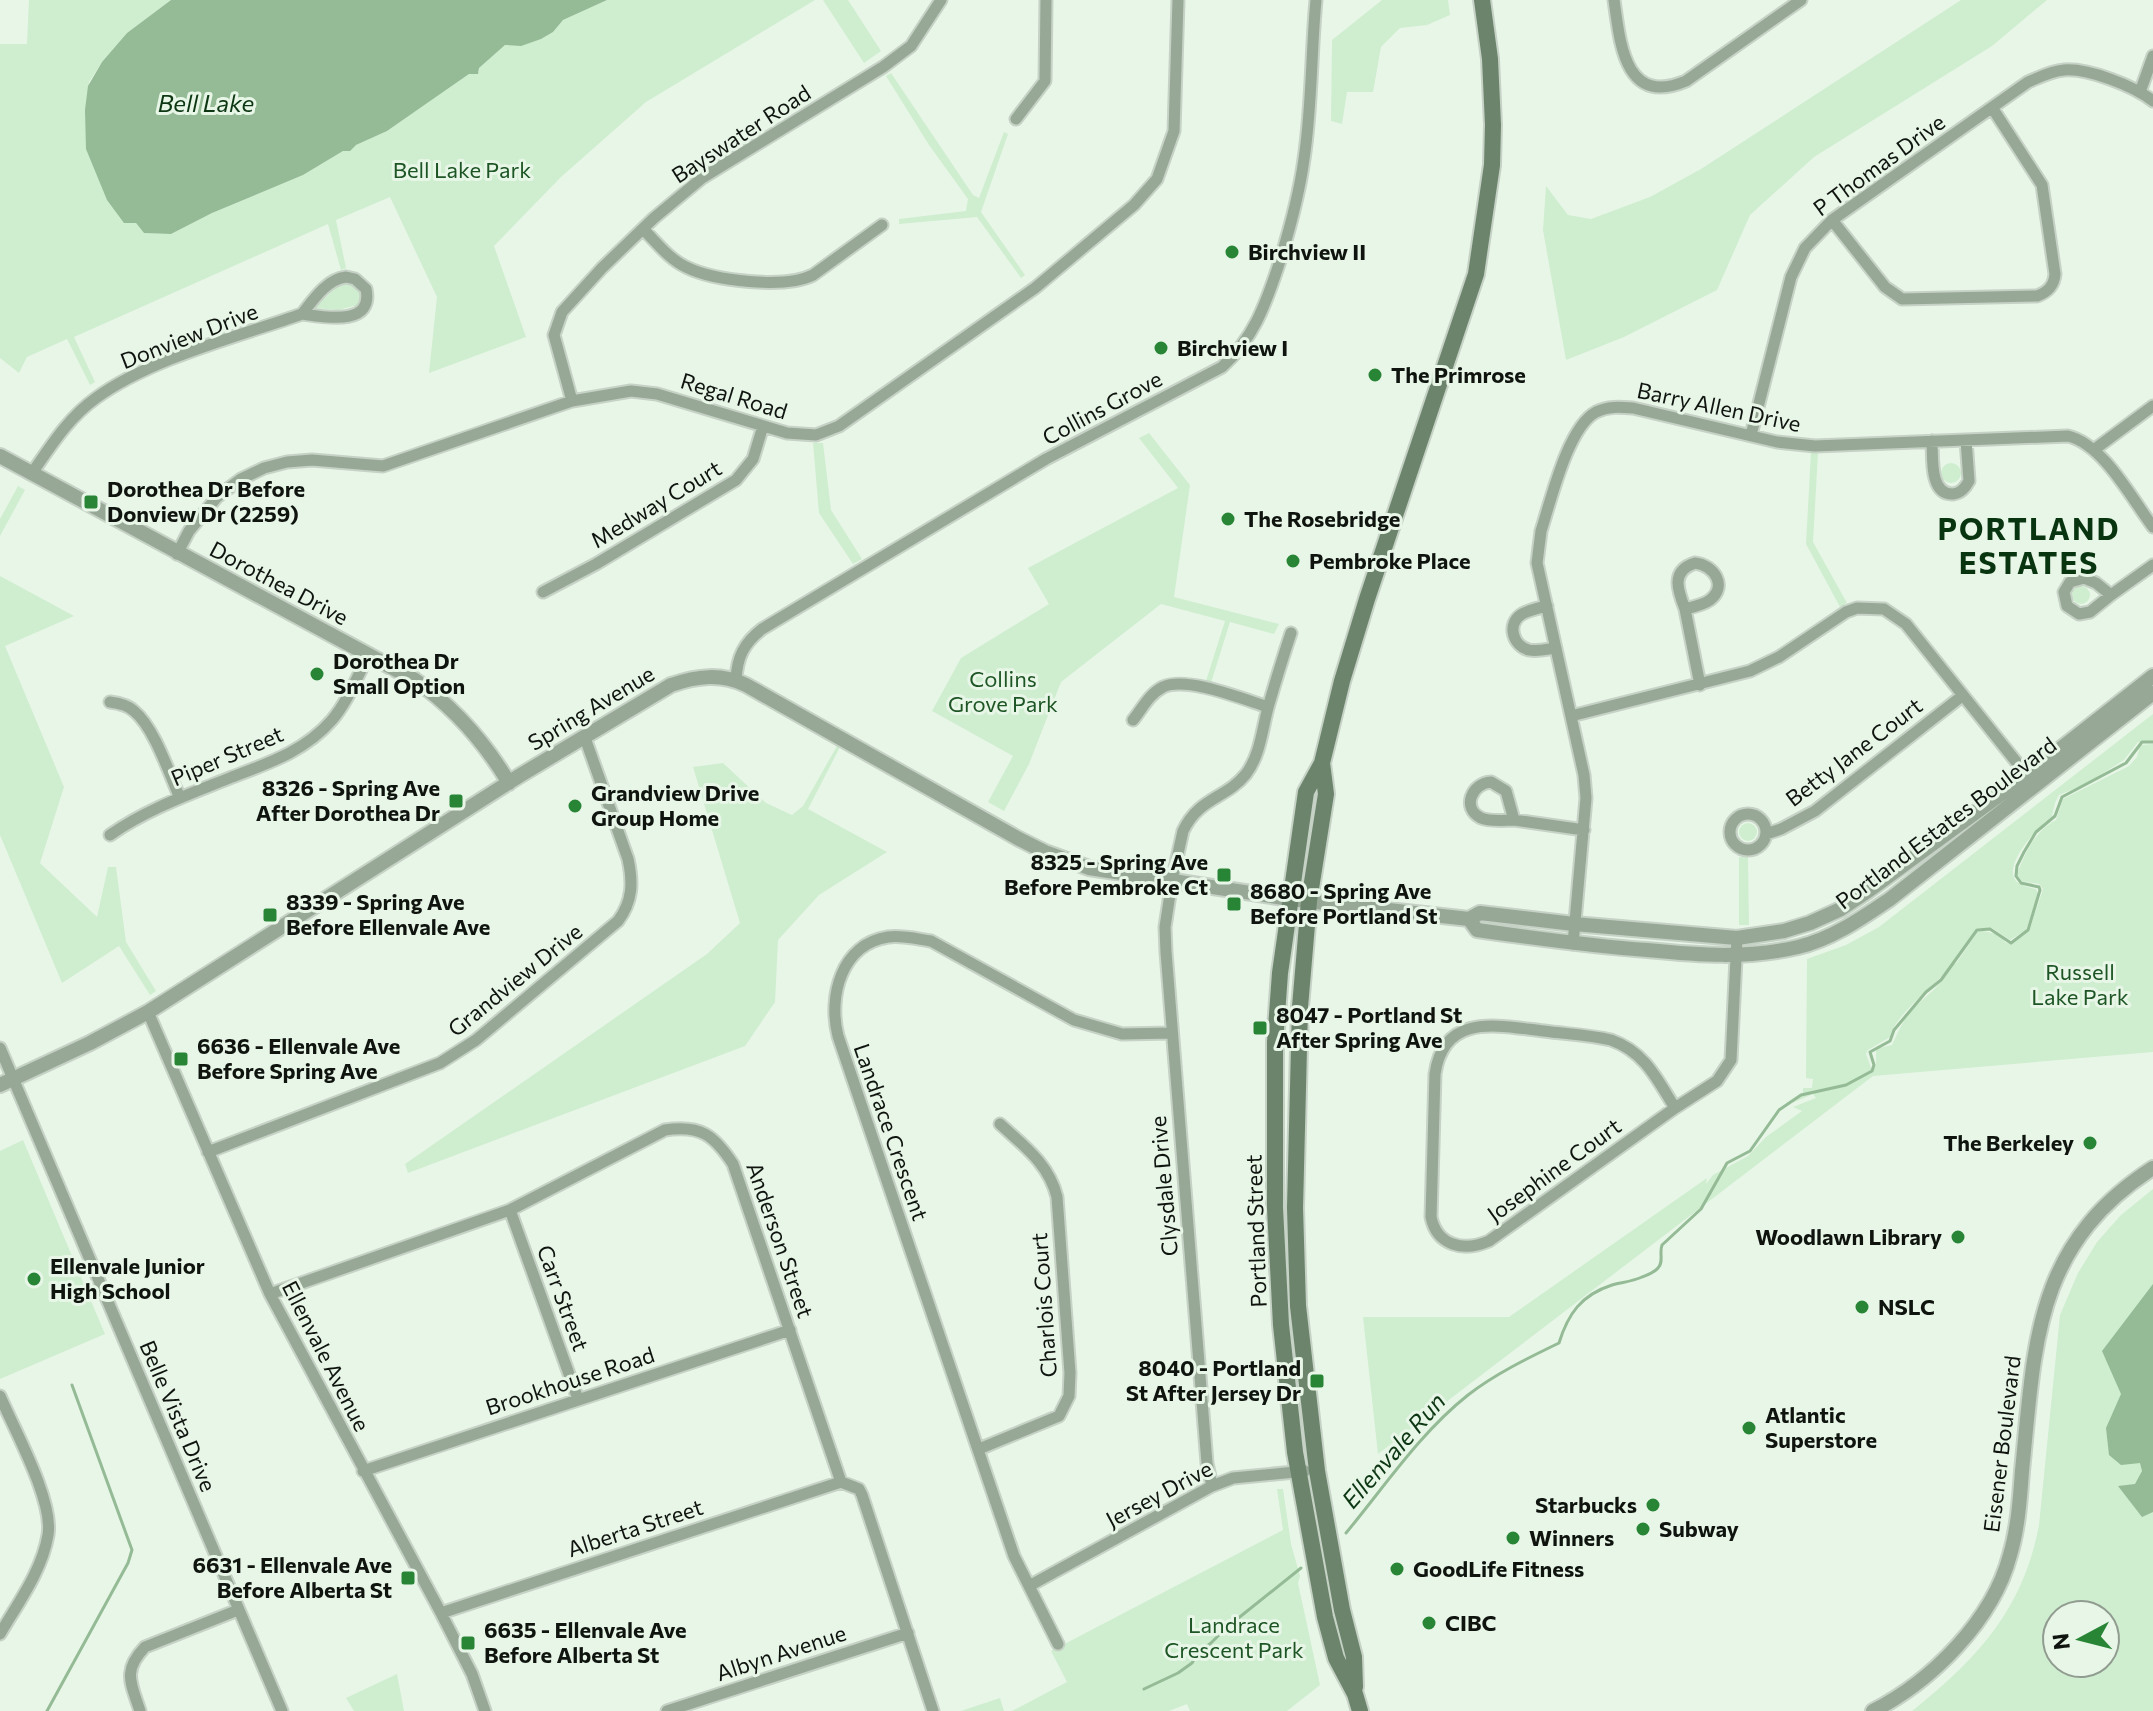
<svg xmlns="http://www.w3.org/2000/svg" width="2153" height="1711" font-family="Commissioner,sans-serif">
<rect width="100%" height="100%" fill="#e8f6e8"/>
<path fill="#cfedcf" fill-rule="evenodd" d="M29,0H171L127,33L102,62L89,82L98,175L124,222L136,223L144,233L171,234L212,213L303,175L343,151L387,131L469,74L479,72V68L505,45L516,46L541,39L553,32L563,20L607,0H815L646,102L561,177L494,246L526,337L429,373L437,297L390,197L336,220L346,268L341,270L328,224L74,337L95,382L90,385L67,339L27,357L19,373L0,358V44H27Z
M823,0H848L881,51L864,63Z
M1382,0H1448L1450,15L1427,25L1400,28L1381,47L1373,92H1347L1342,124L1331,121L1332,40Z
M1961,0H2047L1992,46L1814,157L1750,215L1717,290L1624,337L1566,360L1543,230L1546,186L1568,215L1591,219L1650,197L1701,169Z
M891,73L973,195L979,198L1004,132L1008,134L981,212L1025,275L1021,278L977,217L899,224V219L966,211L968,199L929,145L886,76Z
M351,283L360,289L361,294L358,305L338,310L314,308L337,287Z
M1149,433L1190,485L1174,597L1279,624L1274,634L1230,622L1211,683L1206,681L1225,621L1161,604L1061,682L1029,764L1004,811L988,802L1013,756L932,711L961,658L1049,604L1028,568L1178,488L1139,438Z
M813,443H823L831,510L862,559L853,564L819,513Z
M1811,452L1818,453L1813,542L1847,603L1840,607L1806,544Z
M1941 473a10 10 0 1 1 20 0a10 10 0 1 1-20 0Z
M18,486L25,490L0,536V519Z
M0,576L74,616L5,646L64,787L40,863L97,917L108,867H116L126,942L156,991L150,995L119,946L62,983L0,835Z
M2072 595a9 9 0 1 1 18 0a9 9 0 1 1-18 0Z
M2153,714V741L2138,742L2124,760L2086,784L2059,795L2055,803L2052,816C2040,825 2000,866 2017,882C2022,886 2031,888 2036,889L2038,894L2026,930L2010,940L1992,928H1977L1947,970L1957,962L1979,930L2000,935L2005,942L2011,944L2030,928L2043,889L2039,884L2021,881L2017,874C2026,851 2034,832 2056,820L2063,799L2129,766L2137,757L2140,745L2153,744V1052L1873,1076L1378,1454L1363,1317H1509L1707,1178L1706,1184L1713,1175L1748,1156L1766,1137L1802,1111L1793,1107L1816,1098L1813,1094L1792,1103H1786L1803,1094V1088H1812L1813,1079L1806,1078L1807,959L1846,945L1879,927ZM1947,971C1941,987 1923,998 1912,1010C1902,1021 1898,1033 1892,1045L1876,1049V1066L1872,1070L1866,1054L1868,1050L1890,1037C1893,1018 1933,986 1947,971Z
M837,746L840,747L808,809L887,852L819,895L778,940L775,1002L745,1046L408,1173L405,1164L707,954L740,923L693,767L723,763L766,803L792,815L803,806Z
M1739 832a9 9 0 1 1 18 0a9 9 0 1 1-18 0Z
M1739,857H1748L1749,925H1739Z
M23,1140L105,1334L0,1379V1151Z
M2153,1189V1711H1912C1977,1659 2023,1610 2039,1525L2060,1315L2078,1273L2097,1242L2121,1215ZM2057,1615H2105V1663H2057Z
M1277,1489H1283L1291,1544L1300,1576L1298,1583L1320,1685L1287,1711H1190L1187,1704L1169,1711H1012L1067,1682L1051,1651L1283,1530Z
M397,1674L404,1711H354L346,1698Z
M1000,1698L1004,1711H961Z"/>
<path fill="#94bb95" d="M171,0H607L563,20L553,32L541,39L521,46L505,45L479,68L478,74H469L387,131L356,145L350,151H343L303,175L212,213L171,234L144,233L136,223H124L107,200L86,149L85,110L88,86L102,62L127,33Z
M2153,1284V1512L2142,1517L2118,1486L2135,1484L2142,1471L2140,1463L2121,1465L2109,1455L2106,1428L2121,1394L2102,1351Z"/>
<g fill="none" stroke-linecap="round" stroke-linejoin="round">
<path stroke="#94bb95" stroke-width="3" d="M1346,1533C1385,1486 1420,1433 1468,1395C1495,1374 1528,1358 1559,1343C1568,1314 1581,1295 1612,1285C1622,1282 1631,1282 1642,1277C1647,1275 1654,1273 1658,1268C1664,1262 1659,1253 1662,1245L1701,1209L1727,1163L1750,1151L1779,1110L1801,1095L1846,1085L1872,1071L1874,1065L1870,1052L1890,1041L1894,1030L1926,992L1941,980L1977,930L1990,929L2011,943L2028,930L2040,890L2039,887L2021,883L2016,876L2017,866L2024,852L2036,832L2055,816L2062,797L2126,763L2142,742H2153
M1144,1689L1178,1673L1192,1663L1198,1653L1211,1643L1226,1628L1301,1568
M47,1711L128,1563L132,1550L72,1385"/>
<g stroke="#c5d2c5" stroke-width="15">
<path id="minor" d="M1614,0C1620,42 1624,107 1686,81L1801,0
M2140,92L2153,56
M1016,119L1045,81L1046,0
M1832,220L1885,287L1902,299L2037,296C2048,292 2054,286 2055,274L2042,185L1993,109
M644,230C657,243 669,259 686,267C714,281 785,289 813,275L882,225
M346,277L355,279L366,289C374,327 324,317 302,314C313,300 327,279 346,277Z
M572,401L554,335L562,312L602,268L654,218L702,178L883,67L911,46L941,0
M1751,435L1791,277L1805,248L1832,220L2028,82C2040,77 2051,71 2064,70C2088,68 2134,86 2153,101
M1932,441C1933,456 1929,495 1953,494C1961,493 1965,488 1969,481L1966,440
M2095,449L2153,406
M32,473C51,446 68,418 96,398C151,358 237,337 302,314
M177,554L189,531L217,497L241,479L264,468L287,462L312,460L383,466L572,401L631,391L657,394L787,433L816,435L839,426L1035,288L1134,205L1157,179L1174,131L1178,0
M1695,563C1714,565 1728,586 1710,600C1703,605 1693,607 1685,609C1678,591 1670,571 1695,563Z
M2084,578L2096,583L2111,595L2090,612L2079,614L2067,606L2064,592L2070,582Z
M543,592L596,564L736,480L753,459L763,426
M2111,595L2153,565
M1547,606C1539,608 1529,610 1522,614C1506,624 1513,646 1529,650C1538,652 1547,649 1556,648
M1685,609L1700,685
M736,680C737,657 744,643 762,629L1046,459L1222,367C1253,339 1265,306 1278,267C1289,232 1299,196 1304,159C1312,107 1311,53 1316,0
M110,702C118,703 128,705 134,711C154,727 169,773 180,798
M1571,716L1750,671L1779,657L1846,612L1857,608L1884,609L1906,624L2030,779
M1133,720C1142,709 1149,694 1163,687C1187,676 1243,699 1268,707
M1491,782L1506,791L1514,820C1504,820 1490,822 1481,818C1461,808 1472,783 1491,782Z
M1730 832a18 18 0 1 1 36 0a18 18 0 1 1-36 0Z
M1514,820L1584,830
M1766,834L1781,829L1815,811L1962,696
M110,835C147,809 190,794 232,777C269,763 305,751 332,720C348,701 357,677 368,656
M1573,944L1586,798L1584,775L1537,563L1541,531C1551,500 1568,427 1596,412C1608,406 1620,407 1633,408L1777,442L1815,446L2068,436C2103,444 2132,499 2153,527
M148,1012L270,1294L441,1613L472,1674L485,1711
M0,1048L282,1711
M1675,1108L1489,1241C1464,1252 1437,1246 1431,1217L1435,1074C1444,1012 1498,1026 1544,1031C1566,1034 1589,1035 1611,1040C1645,1052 1657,1079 1675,1108L1717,1081L1731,1060L1737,938
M208,1152L440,1063L476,1040L618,921C633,901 633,882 628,859L585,738
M510,1210L578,1399
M270,1294L510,1210L665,1130C701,1125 714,1135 733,1164L841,1482L859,1489L862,1495L933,1711
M0,1396C14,1429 54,1501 48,1535C42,1571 18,1603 0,1634
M979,1449L1059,1416L1069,1396L1070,1373L1057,1197C1049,1164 1024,1146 1000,1124
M363,1471L790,1330
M1212,1486L1207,1463L1166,952L1165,927L1172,881L1183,831C1199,797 1226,799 1246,774C1261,754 1262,728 1269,704C1276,680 1283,657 1291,633
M1029,1586L1212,1486L1233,1478L1305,1471
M441,1613L841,1482
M1058,1644L1014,1556L838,1036C828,997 841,944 888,937C902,935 917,939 931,941L1074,1020L1122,1034L1171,1033
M140,1711C131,1683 122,1671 145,1647L238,1610
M667,1711L908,1633"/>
</g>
<g stroke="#c5d2c5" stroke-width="18">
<path id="tertiary" d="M0,456L415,680C455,708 484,741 509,783
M1469,919L1477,930C1533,938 1590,946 1647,950C1698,955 1747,959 1798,947C1832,939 1862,918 1890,899L2153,693
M0,1085L90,1043L148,1012L519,776L671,685C697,676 721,673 746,685L1019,839L1045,852L1089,868L1290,899L1469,919L1480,913L1574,924L1737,938L1784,931L1810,923L1841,909L1868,891L2027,775L2153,676
M1873,1711C1932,1681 1993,1620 2010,1555C2018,1528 2020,1499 2022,1471C2035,1343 2034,1245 2153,1168"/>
</g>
<g stroke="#c5d2c5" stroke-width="20">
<path id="secondary" d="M1322,763L1326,794L1309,901L1300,1007L1295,1208L1298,1306L1317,1471L1342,1610L1354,1657L1355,1687
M1360,1711L1355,1694L1336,1658L1325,1617L1295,1452L1281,1325L1275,1208V1042L1280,973L1306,792L1322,763L1342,681L1367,599L1476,274L1492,165L1493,125L1490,59L1482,0"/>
</g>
<use href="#minor" stroke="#97a897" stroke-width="11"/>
<use href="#tertiary" stroke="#97a897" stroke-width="14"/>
<use href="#secondary" stroke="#6c846c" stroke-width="16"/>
</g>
<g fill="#288536" stroke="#e8f6e8" stroke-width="3">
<circle cx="1232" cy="252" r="8"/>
<circle cx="1161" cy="348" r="8"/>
<circle cx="1375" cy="375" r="8"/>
<rect x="83" y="494" width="16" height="16" rx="4"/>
<circle cx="1228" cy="519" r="8"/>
<circle cx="1293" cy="561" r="8"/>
<circle cx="317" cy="674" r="8"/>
<rect x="448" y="793" width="16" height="16" rx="4"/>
<circle cx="575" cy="806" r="8"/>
<rect x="1216" y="867" width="16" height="16" rx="4"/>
<rect x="1226" y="896" width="16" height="16" rx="4"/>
<rect x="262" y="907" width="16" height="16" rx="4"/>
<rect x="1252" y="1020" width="16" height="16" rx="4"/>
<rect x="173" y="1051" width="16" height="16" rx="4"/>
<circle cx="2090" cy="1143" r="8"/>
<circle cx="1958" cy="1237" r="8"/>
<circle cx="34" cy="1279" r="8"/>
<circle cx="1862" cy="1307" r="8"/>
<rect x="1309" y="1373" width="16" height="16" rx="4"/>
<circle cx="1749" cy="1428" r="8"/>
<circle cx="1653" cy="1505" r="8"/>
<circle cx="1643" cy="1529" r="8"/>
<circle cx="1513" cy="1538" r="8"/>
<circle cx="1397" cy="1569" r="8"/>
<rect x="400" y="1570" width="16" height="16" rx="4"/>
<circle cx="1429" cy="1623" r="8"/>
<rect x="460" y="1635" width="16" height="16" rx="4"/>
</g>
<g text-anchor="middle" stroke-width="6" stroke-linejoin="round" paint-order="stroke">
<g font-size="22" fill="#0f140f" stroke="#e8f6e8">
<text transform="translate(741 134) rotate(-33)" y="8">Bayswater Road</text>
<text transform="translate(1879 165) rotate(-36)" y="8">P Thomas Drive</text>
<text transform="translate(189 336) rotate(-21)" y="8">Donview Drive</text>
<text transform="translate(734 396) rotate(17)" y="8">Regal Road</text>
<text transform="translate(1719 407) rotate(12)" y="8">Barry Allen Drive</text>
<text transform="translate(1102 408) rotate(-28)" y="8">Collins Grove</text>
<text transform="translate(656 504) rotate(-31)" y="8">Medway Court</text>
<text transform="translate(279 583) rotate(28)" y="8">Dorothea Drive</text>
<text transform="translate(591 708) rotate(-31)" y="8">Spring Avenue</text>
<text transform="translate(1854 752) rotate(-37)" y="8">Betty Jane Court</text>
<text transform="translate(227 756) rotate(-23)" y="8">Piper Street</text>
<text transform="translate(1946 823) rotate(-37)" y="8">Portland Estates Boulevard</text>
<text transform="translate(515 980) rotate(-39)" y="8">Grandview Drive</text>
<text transform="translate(891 1132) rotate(71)" y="8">Landrace Crescent</text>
<text transform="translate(1554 1170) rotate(-36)" y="8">Josephine Court</text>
<text transform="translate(1164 1186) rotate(-95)" y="8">Clysdale Drive</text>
<text transform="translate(1256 1231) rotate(-92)" y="8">Portland Street</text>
<text transform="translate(780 1240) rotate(71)" y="8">Anderson Street</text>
<text transform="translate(563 1298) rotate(70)" y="8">Carr Street</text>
<text transform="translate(1044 1305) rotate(-94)" y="8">Charlois Court</text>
<text transform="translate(326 1356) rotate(63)" y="8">Ellenvale Avenue</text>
<text transform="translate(570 1381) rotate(-18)" y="8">Brookhouse Road</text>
<text transform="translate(178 1416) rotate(67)" y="8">Belle Vista Drive</text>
<text transform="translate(2002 1444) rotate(-83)" y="8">Eisener Boulevard</text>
<text transform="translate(1159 1494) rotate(-28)" y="8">Jersey Drive</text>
<text transform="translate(635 1528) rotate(-18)" y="8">Alberta Street</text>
<text transform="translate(781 1653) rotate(-18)" y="8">Albyn Avenue</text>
</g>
<g font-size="22" fill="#1d5524" stroke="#e8f6e8">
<text x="462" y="178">Bell Lake Park</text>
<text x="1003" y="687">Collins<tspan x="1003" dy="25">Grove Park</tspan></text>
<text x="2080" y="980">Russell<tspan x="2080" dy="25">Lake Park</tspan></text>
<text x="1234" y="1633">Landrace<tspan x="1234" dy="25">Crescent Park</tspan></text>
</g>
<g font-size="22" font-weight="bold" fill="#0f140f" stroke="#e8f6e8" text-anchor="start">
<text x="1248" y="260">Birchview II</text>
<text x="1177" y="356">Birchview I</text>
<text x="1391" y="383">The Primrose</text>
<text x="107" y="497">Dorothea Dr Before<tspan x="107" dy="25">Donview Dr (2259)</tspan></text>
<text x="1244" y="527">The Rosebridge</text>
<text x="1309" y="569">Pembroke Place</text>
<text x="333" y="669">Dorothea Dr<tspan x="333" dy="25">Small Option</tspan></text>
<text x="440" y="796" text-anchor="end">8326 - Spring Ave<tspan x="440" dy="25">After Dorothea Dr</tspan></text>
<text x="591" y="801">Grandview Drive<tspan x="591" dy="25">Group Home</tspan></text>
<text x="1208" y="870" text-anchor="end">8325 - Spring Ave<tspan x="1208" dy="25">Before Pembroke Ct</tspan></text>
<text x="1250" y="899">8680 - Spring Ave<tspan x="1250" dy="25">Before Portland St</tspan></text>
<text x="286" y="910">8339 - Spring Ave<tspan x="286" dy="25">Before Ellenvale Ave</tspan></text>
<text x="1276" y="1023">8047 - Portland St<tspan x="1276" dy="25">After Spring Ave</tspan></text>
<text x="197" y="1054">6636 - Ellenvale Ave<tspan x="197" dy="25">Before Spring Ave</tspan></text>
<text x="2074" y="1151" text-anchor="end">The Berkeley</text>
<text x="1942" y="1245" text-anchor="end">Woodlawn Library</text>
<text x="50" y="1274">Ellenvale Junior<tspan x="50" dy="25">High School</tspan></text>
<text x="1878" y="1315">NSLC</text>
<text x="1301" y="1376" text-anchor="end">8040 - Portland<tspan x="1301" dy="25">St After Jersey Dr</tspan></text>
<text x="1765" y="1423">Atlantic<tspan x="1765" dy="25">Superstore</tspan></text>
<text x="1637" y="1513" text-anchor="end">Starbucks</text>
<text x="1659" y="1537">Subway</text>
<text x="1529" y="1546">Winners</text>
<text x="392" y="1573" text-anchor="end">6631 - Ellenvale Ave<tspan x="392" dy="25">Before Alberta St</tspan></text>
<text x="1413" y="1577">GoodLife Fitness</text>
<text x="1445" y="1631">CIBC</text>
<text x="484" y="1638">6635 - Ellenvale Ave<tspan x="484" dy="25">Before Alberta St</tspan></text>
</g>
<g font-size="24" font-style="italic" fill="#0c3712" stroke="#e8f6e8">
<text x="206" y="112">Bell Lake</text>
<text transform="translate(1394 1451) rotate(-49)" y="8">Ellenvale Run</text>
</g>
<g font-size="30" font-weight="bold" letter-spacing="2" fill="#08350f" stroke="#e8f6e8">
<text x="2029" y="540">PORTLAND<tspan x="2029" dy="34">ESTATES</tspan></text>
</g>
</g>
<g transform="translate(2081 1639) rotate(263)"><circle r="38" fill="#e8f6e8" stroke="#919c91" stroke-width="2"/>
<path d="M0-6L14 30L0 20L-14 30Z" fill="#288536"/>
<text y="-12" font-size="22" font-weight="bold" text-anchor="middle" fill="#0f140f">N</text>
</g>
</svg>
